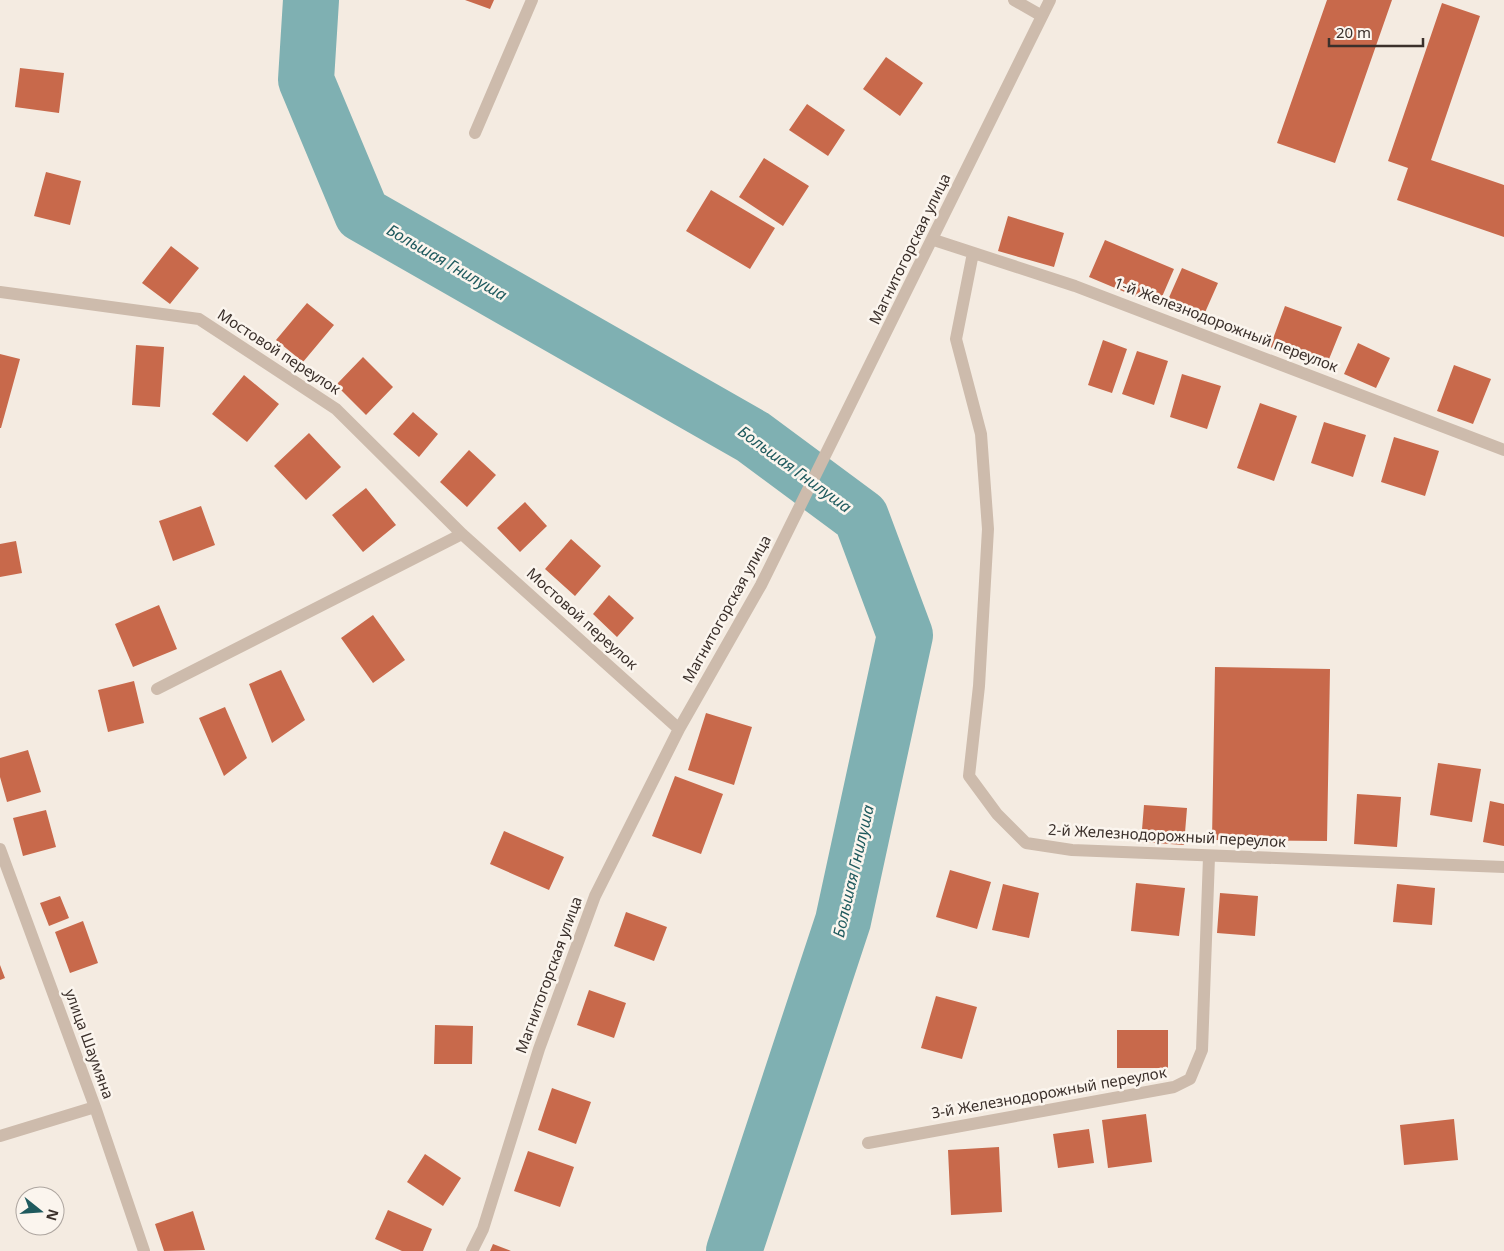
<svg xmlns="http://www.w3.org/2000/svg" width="1504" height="1251" font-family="'Noto Sans',sans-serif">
<rect width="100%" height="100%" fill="#f4ebe1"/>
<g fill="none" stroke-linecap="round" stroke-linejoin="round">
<path stroke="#7fb0b2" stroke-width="56" d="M311,0L306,80L362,214L753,437L861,517L905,635L843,921L734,1251"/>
</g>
<path fill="#c8694b" d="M465,0H494L490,9Z
M1327,0H1392L1335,163L1277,143Z
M1442,3L1480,16L1431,160L1504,185V237L1397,200L1408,168L1388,161Z
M886,57L923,83L900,116L863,89Z
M20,68L64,73L59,113L15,107Z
M807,104L845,130L828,156L789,130Z
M764,158L809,186L783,226L739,197Z
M46,172L81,181L70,225L34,216Z
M711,190L775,228L750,269L686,231Z
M1008,216L1064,233L1054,267L998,251Z
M1105,240L1174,269L1158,306L1089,277Z
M171,246L199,268L170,304L142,283Z
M1182,268L1218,283L1203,317L1167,302Z
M307,303L334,325L303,362L276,340Z
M1285,306L1342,327L1325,369L1270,347Z
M1103,340L1127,349L1112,393L1088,385Z
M1358,343L1390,358L1376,388L1344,374Z
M136,345L164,347L160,407L132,405Z
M1137,351L1168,361L1154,405L1122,394Z
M0,354L20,359L1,428H0Z
M363,357L393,387L366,415L336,385Z
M1454,365L1491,379L1473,424L1437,411Z
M1182,374L1221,386L1207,429L1170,417Z
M244,375L279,404L247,442L212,414Z
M1260,403L1297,416L1274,481L1237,468Z
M413,412L438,434L419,457L393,434Z
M1324,422L1366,435L1353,477L1311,463Z
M309,433L341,467L306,500L274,466Z
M1394,437L1439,451L1425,496L1381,482Z
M469,450L496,475L467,507L440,482Z
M366,488L396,525L363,552L332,515Z
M525,502L547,526L520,552L497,528Z
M201,506L215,545L173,561L159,521Z
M571,539L601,566L575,596L545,569Z
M16,541L22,573L0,577V544Z
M609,595L634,618L617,637L593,614Z
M159,605L177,649L133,667L115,624Z
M373,615L405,660L373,683L341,638Z
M1215,667L1330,669L1327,841L1212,840Z
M281,670L305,720L272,743L249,684Z
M134,681L144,723L108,732L98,690Z
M225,707L247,758L224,776L199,718Z
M706,713L752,727L734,785L688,770Z
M28,750L41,792L7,802L0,777V758Z
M1438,763L1481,769L1472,822L1430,815Z
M675,776L723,794L701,854L652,836Z
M1357,794L1401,797L1397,847L1354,844Z
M1490,801L1504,804V846L1483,842Z
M1144,805L1187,808L1184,845L1141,842Z
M46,810L56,847L23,856L13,818Z
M504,831L564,857L549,890L490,864Z
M950,870L991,882L977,929L936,917Z
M1136,883L1185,888L1179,936L1131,931Z
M1003,884L1039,893L1029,938L992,930Z
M1397,884L1435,888L1432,925L1393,922Z
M1220,893L1258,896L1255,936L1217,933Z
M60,896L69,918L49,926L40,903Z
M626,912L667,927L654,961L614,946Z
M83,921L98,963L70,973L55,932Z
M0,965L5,978L0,980Z
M589,990L626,1003L614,1038L577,1025Z
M936,996L977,1007L962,1059L921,1048Z
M435,1025L473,1026L472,1064H434Z
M1117,1030H1168V1068H1117Z
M552,1088L591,1102L576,1144L538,1130Z
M1146,1114L1152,1162L1108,1168L1102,1120Z
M1454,1119L1458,1160L1404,1165L1400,1125Z
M1089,1129L1094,1163L1058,1168L1053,1134Z
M999,1147L1002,1212L951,1215L948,1150Z
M528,1151L574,1167L560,1207L514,1191Z
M425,1154L461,1178L443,1206L407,1182Z
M388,1210L432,1229L423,1251H402L375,1239Z
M193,1211L205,1250L164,1251L155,1224Z
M493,1244L511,1251H490Z"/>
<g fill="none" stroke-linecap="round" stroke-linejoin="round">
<path stroke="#cdbbac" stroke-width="12" d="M1014,0L1042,16
M475,133L532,0
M934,240L1075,286L1504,450
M973,253L956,339L981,434L988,529L979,686L969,776L997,814L1026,843L1072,850L1504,867
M0,292L199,319L336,409L462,534L679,729
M157,689L462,534
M0,849L95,1107L144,1251
M0,1136L95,1107
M868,1143L1174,1087L1190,1079L1202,1050L1209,857
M472,1251L483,1229L539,1049L595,896L679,729L761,585L1050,0"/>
</g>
<g text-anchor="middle" stroke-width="5" stroke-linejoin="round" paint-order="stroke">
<g font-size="15" fill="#3b302b" stroke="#fbf5ee">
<text transform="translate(910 249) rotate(-64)" y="5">Магнитогорская улица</text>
<text transform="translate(1226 325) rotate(21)" y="5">1-й Железнодорожный переулок</text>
<text transform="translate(279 352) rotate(33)" y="5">Мостовой переулок</text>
<text transform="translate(727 609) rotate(-61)" y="5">Магнитогорская улица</text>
<text transform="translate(582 619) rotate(42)" y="5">Мостовой переулок</text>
<text transform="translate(1167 836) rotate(3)" y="5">2-й Железнодорожный переулок</text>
<text transform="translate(549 975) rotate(-70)" y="5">Магнитогорская улица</text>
<text transform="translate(89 1044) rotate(70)" y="5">улица Шаумяна</text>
<text transform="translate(1049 1093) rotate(-10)" y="5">3-й Железнодорожный переулок</text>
</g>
<g font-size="16" font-style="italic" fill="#1f5a5e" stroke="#fbf5ee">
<text transform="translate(447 262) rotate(30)" y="6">Большая Гнилуша</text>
<text transform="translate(795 469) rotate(36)" y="6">Большая Гнилуша</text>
<text transform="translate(853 871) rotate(-77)" y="6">Большая Гнилуша</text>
</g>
</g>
<g transform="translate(40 1211) rotate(107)"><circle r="24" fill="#fbf5ee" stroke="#aea6a0"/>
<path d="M0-4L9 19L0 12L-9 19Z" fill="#1f5a5e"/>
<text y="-8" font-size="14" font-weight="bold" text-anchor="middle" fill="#3b302b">N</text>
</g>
<path d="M1329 38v8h94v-8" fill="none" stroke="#3b302b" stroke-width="2.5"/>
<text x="1336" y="38" font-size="15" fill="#3b302b" stroke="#fbf5ee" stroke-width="4" paint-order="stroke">20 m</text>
</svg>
